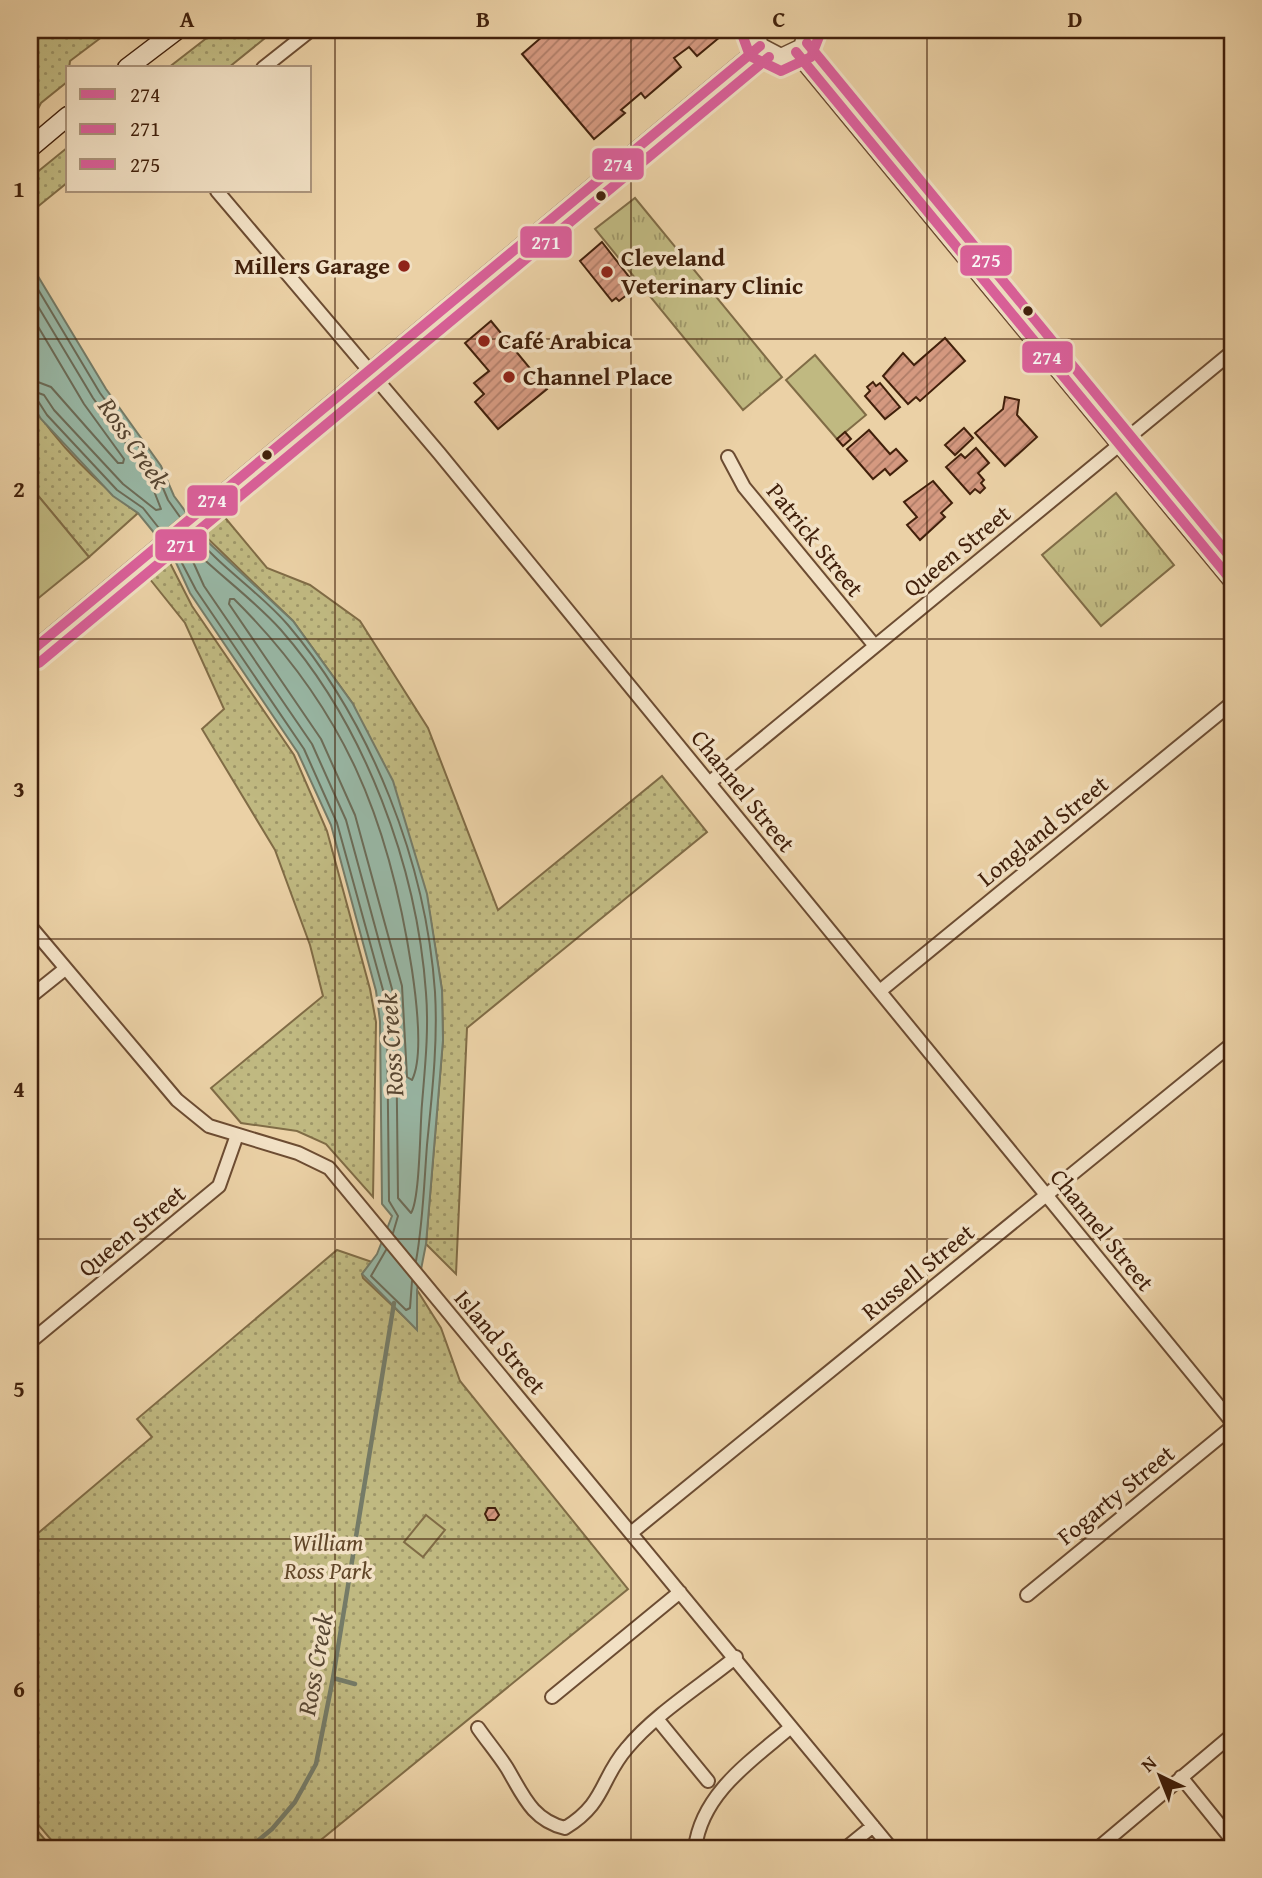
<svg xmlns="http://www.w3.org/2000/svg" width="1262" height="1878" font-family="'Gentium Book Plus',serif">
<defs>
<pattern id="grass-tufts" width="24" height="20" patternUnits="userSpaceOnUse" patternTransform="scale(1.75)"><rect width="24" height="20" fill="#c0b981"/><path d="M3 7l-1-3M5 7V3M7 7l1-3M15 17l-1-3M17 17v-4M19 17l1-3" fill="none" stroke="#9e9668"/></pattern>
<pattern id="park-dots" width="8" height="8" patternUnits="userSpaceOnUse" patternTransform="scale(1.75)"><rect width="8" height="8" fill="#c0b981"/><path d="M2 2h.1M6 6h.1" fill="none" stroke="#9e9668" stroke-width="1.8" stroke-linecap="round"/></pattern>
<pattern id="building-hatch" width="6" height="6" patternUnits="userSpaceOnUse" patternTransform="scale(1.75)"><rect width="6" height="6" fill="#d59980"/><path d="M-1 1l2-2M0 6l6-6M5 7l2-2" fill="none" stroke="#ae7c67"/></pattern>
</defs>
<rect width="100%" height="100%" fill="#ebd1a6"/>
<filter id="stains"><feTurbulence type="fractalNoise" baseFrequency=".00286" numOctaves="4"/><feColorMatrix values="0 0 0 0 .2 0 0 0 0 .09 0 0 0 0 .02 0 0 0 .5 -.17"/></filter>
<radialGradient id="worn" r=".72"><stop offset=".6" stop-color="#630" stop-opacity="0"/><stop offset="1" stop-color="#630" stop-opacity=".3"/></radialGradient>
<path fill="url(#grass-tufts)" stroke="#806c46" stroke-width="2" d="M635,198L782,377L743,410L595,229Z
M1116,493L1174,565L1101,626L1042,555Z"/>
<path fill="url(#park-dots)" stroke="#806c46" stroke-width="2" d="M30,30H111L70,61L67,82L41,103L30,124Z
M217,30H275L228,68H168Z
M68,147V182L30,213V178Z
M30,401C56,443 98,485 138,513L89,557L30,486Z
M222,514L267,568L310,585L360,621L428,728L498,910L662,776L707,832L467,1028L456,1274L426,1244L443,1040L442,990L427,897L353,704L293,621L200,531Z
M169,561L192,606L294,755L327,831L370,989L376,1022L373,1197L326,1144L297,1131L241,1123L211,1088L323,996L310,945L275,850L202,729L224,709L185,623L149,578Z
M337,1250L372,1262L362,1274L363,1278L417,1329V1290L441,1328L460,1381L628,1589L311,1848H58L30,1815V1540L152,1437L137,1419Z"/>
<path fill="#c0b981" stroke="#806c46" stroke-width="2" d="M815,355L866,415L837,439L786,380Z
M30,486L89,557L30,605Z
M426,1515L445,1530L423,1557L404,1542Z
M30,1822L52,1848H30Z"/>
<path fill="#98b7a5" stroke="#757b67" stroke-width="2" d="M30,263L106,389L161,466L174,496L208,542L293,621L353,704L393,781L427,894L442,990L443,1040L426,1244L417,1290V1330L362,1274L377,1254L392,1216L382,1204L380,1021L376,991L331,825L298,753L190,593L173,556L138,513L113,496L41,419L30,401Z"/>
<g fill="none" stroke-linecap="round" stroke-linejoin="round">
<path stroke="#6c6c58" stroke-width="2" d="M30,276L100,393L155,469L168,500L180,517
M30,293L93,398L147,473L161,509L156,510L123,484L54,410L44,395L30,390
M30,313L84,404L124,459L123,463H118L51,387L30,379
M30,399L38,401L47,415L117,490L143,508L162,532
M190,529C217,566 258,590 288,625C372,724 426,863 435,992C438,1043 432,1094 427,1145C424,1184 423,1223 416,1261
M172,544L196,590L304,749L337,823L383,990L387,1021L389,1201L398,1216L393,1233
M191,551H195C223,578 255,601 281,630C365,726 417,866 426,993C429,1030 425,1067 422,1104C420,1125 420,1199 411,1213L398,1198L396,1021L392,989L346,820L312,744L204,586L190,555Z
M230,599H234C344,708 389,818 412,970C416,997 424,1056 412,1080L407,1077L402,986L355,815L321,739L229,604Z
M386,1250L371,1276L406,1310L410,1308L412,1281"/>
<path stroke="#757b67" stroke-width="4.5" d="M333,1678L355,1684
M249,1848L272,1829L295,1802L316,1764L333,1678L394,1303"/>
</g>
<path fill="url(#building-hatch)" stroke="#41200b" stroke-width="2" d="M550,30H714L720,37L697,56L689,47L674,58L681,67L645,98L641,93L621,110L625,113L594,139L522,54Z
M602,242L633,282L625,290L628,294L619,301L616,298L612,301L580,261Z
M491,321L547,389L498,429L475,402L484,394L474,383L489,371L465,343Z
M945,338L965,361L920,401L916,397L908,404L883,376L903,353L914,365Z
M873,382L876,386L880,383L900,407L885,419L865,396L870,391L867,387Z
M1005,397L1019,400L1017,415L1037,437L1005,466L975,433L1003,409Z
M964,428L973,438L955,455L945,445Z
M869,430L890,454L896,449L907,461L890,475L885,469L873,479L847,449Z
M845,432L851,439L843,446L837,439Z
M976,448L989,463L978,473L984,480L981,483L985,488L980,493L975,489L970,494L946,467L961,454L965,458Z
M933,481L952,503L941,513L945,517L920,540L907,525L917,517L904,502Z
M488,1508H495L499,1515L495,1520H488L485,1514Z"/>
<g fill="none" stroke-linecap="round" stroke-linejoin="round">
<g stroke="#6c4c32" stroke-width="16">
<path id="minor" d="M263,68L311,30
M217,191L439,453L1232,1422
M728,457L744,487L875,646
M30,652L760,46
M709,783L1232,352
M30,926L177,1100L209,1126L298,1153L329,1168L891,1848
M880,991L1232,703
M30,997L65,969
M30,1342L219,1186L237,1135
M631,1533L1232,1044
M1027,1595L1232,1427
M552,1697L680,1592
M658,1720L708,1781
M478,1728C487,1741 498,1754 507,1768C523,1795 532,1820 565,1828C606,1803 600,1779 627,1748C655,1714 702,1685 736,1657
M1181,1777L1232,1840
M695,1848C702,1793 751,1761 791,1727
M846,1848L873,1826
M1098,1848L1232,1735"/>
</g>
<g stroke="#6c4c32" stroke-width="19">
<path id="tertiary" d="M755,30L760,46L781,57L802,47L807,30
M796,52L1232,581"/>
</g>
<g stroke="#41200b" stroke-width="21">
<path id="secondary" d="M127,68L177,30
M30,148L68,116"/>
</g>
<use href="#minor" stroke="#f2e1c5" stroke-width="12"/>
<use href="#tertiary" stroke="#f2e1c5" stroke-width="16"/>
<use href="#secondary" stroke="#f2e1c5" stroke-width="18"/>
<g stroke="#f2e1c5" stroke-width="16">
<path id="bus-1" d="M796,52L1232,581
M30,652L760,46"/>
</g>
<g stroke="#f2e1c5" stroke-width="16">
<path id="bus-2" d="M742,34L750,56L781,71L811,57L820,34
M39,663L769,57"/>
</g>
<g stroke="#f2e1c5" stroke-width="16">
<path id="bus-3" d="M807,43L1232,559"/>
</g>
<use href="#bus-1" stroke="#dc609c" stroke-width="10"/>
<use href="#bus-2" stroke="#dc609c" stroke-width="10"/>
<use href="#bus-3" stroke="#dc609c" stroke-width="10"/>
</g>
<path fill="none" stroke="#41200b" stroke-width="2" stroke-opacity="0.55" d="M335,30V1848M631,30V1848M927,30V1848M30,339H1232M30,639H1232M30,939H1232M30,1239H1232M30,1539H1232"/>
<g fill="#41200b" stroke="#f2e1c5" stroke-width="2.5">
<circle cx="601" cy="196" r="6"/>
<circle cx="1028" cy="311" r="6"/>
<circle cx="267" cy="455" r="6"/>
</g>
<g fill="#8f2418" stroke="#f2e1c5" stroke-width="2.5">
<circle cx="404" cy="266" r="7"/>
<circle cx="607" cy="272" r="7"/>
<circle cx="484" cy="341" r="7"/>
<circle cx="509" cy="377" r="7"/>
</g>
<g text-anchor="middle" stroke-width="7" stroke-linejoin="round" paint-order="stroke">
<g font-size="24" font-weight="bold" fill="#41200b" stroke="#f2e1c5" text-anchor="start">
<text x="621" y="266">Cleveland<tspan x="621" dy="28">Veterinary Clinic</tspan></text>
<text x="390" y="274" text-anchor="end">Millers Garage</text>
<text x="498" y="349">Café Arabica</text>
<text x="523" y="385">Channel Place</text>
</g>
<g font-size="24" fill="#41200b" stroke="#f2e1c5">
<text transform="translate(815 540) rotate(51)" y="8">Patrick Street</text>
<text transform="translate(957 551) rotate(-39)" y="8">Queen Street</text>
<text transform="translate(743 791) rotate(51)" y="8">Channel Street</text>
<text transform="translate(1043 831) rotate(-39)" y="8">Longland Street</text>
<text transform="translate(1102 1230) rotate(51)" y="8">Channel Street</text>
<text transform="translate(132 1231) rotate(-39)" y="8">Queen Street</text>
<text transform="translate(918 1272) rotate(-39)" y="8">Russell Street</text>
<text transform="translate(500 1342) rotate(50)" y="8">Island Street</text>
<text transform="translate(1116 1495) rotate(-39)" y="8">Fogarty Street</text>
</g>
<g font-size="24" font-style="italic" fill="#614628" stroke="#f2e1c5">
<text x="328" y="1551">William<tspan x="328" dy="28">Ross Park</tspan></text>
</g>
<g font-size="26" font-style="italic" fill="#574632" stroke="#f2e1c5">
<text transform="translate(134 443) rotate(55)" y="9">Ross Creek</text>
<text transform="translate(391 1045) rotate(-94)" y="9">Ross Creek</text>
<text transform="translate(315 1664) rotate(-80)" y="9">Ross Creek</text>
</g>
</g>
<g stroke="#f2e1c5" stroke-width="2.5">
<rect x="591" y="147" width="54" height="34" rx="7" fill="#dc609c"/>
<rect x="519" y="225" width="54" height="34" rx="7" fill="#dc609c"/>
<rect x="959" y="244" width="54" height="33" rx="7" fill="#dc609c"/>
<rect x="1021" y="340" width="53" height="34" rx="7" fill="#dc609c"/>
<rect x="186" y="484" width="53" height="33" rx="7" fill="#dc609c"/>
<rect x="154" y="528" width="54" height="34" rx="7" fill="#dc609c"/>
</g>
<g font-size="19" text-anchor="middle" font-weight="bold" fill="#fff">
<text x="618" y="171">274</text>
<text x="546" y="249">271</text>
<text x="986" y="267">275</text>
<text x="1047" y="364">274</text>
<text x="212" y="507">274</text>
<text x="181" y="552">271</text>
</g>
<rect width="1262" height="1878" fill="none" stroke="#ebd1a6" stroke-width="77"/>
<rect x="66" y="66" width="245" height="126" fill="#f2e1c5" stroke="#ab947b" stroke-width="2"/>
<rect x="80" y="89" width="35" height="10" fill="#dc609c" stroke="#ab947b" stroke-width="2"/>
<text x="130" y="102" font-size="21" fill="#41200b">274</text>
<rect x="80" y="124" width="35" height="10" fill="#dc609c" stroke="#ab947b" stroke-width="2"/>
<text x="130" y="136" font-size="21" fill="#41200b">271</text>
<rect x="80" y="159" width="35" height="10" fill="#dc609c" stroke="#ab947b" stroke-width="2"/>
<text x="130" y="172" font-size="21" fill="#41200b">275</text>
<g transform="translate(1160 1776) rotate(317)" stroke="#f2e1c5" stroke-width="5" paint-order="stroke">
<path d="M0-5L12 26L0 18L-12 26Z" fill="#41200b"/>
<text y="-10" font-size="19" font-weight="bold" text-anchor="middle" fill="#41200b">N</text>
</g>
<rect x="38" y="38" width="1186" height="1802" fill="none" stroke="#41200b" stroke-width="2.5"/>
<g font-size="23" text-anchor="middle" font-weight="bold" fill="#41200b">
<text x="187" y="27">A</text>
<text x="483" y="27">B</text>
<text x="779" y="27">C</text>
<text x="1075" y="27">D</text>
<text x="19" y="197">1</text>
<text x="19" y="497">2</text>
<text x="19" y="797">3</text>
<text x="19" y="1097">4</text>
<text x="19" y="1397">5</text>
<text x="19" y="1697">6</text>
</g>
<rect width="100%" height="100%" filter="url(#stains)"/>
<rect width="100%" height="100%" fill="url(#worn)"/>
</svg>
